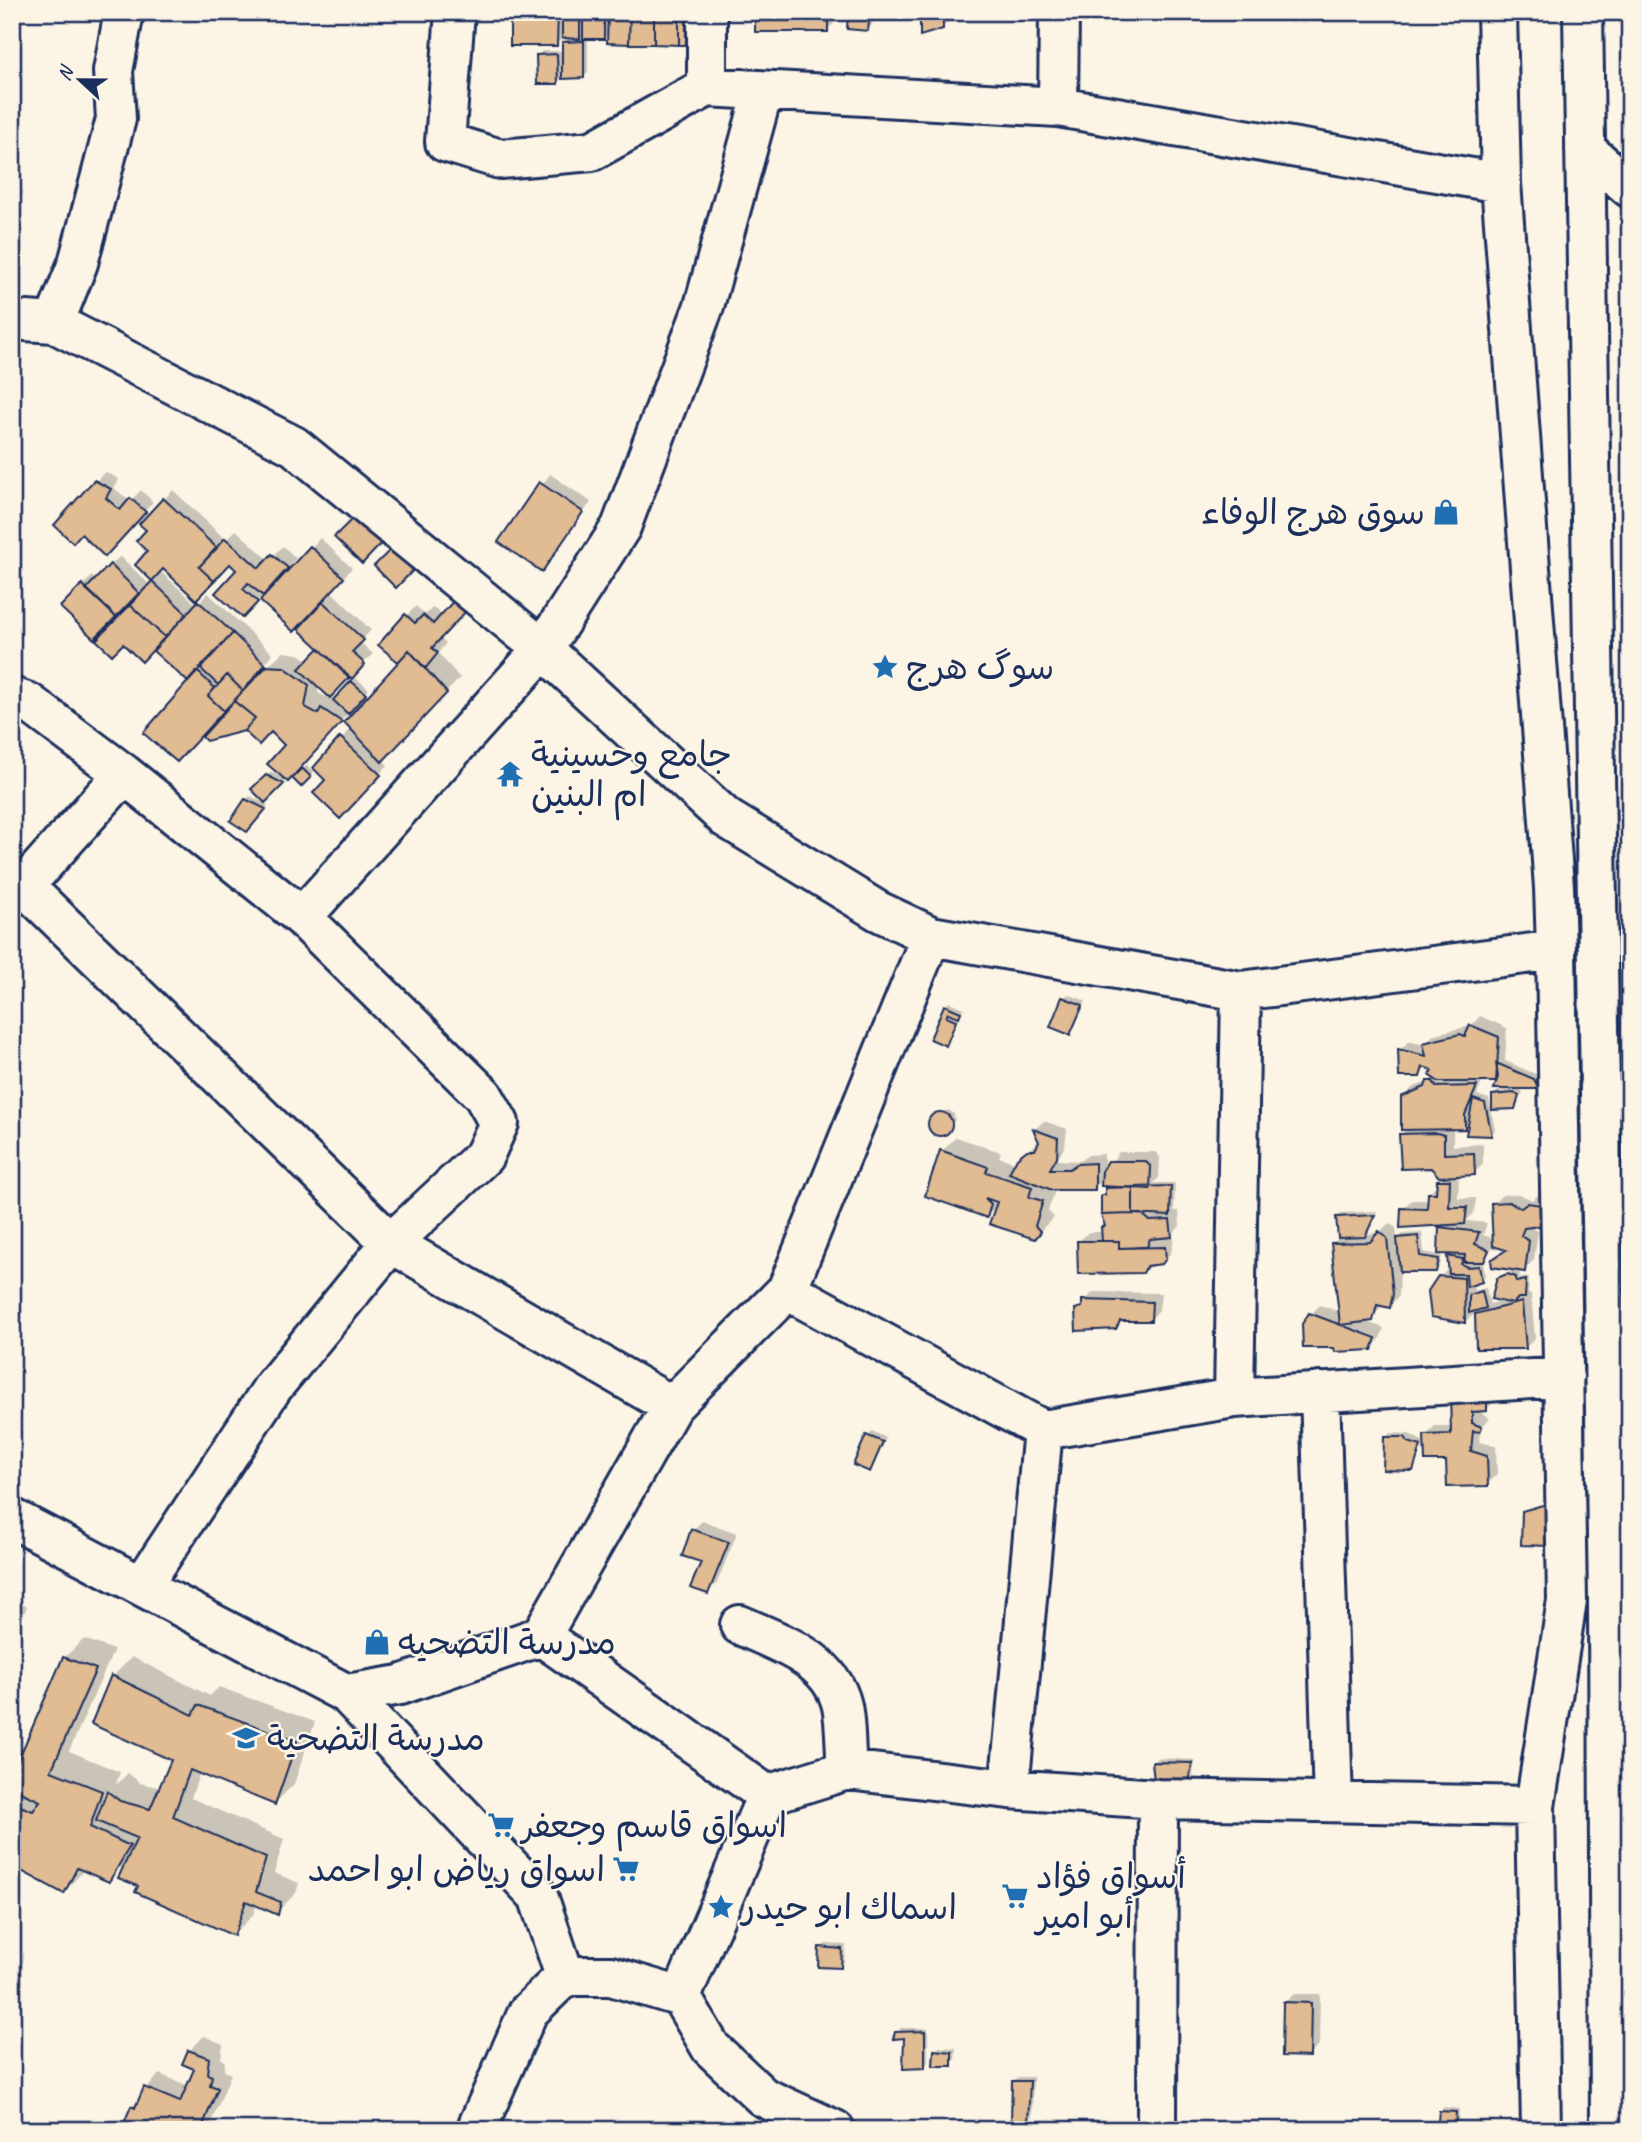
<svg xmlns="http://www.w3.org/2000/svg" width="1642" height="2142" font-family="Caveat,'Playpen Sans Arabic',sans-serif">
<rect width="100%" height="100%" fill="#fcf5e5"/>
<filter id="ink" filterUnits="userSpaceOnUse"><feTurbulence type="fractalNoise" baseFrequency=".0143" numOctaves="2"/><feDisplacementMap in="SourceGraphic" scale="14" xChannelSelector="R" yChannelSelector="G"/><feConvolveMatrix kernelMatrix="1 2 1 2 8 2 1 2 1" color-interpolation-filters="sRGB"/></filter>
<g filter="url(#ink)">
<path fill="#0003" fill-rule="evenodd" d="M512,12H704L609,32L603,38H588V72L583,77H562L557,82L538,55L542,51H564V42L570,37H564L556,44Z
M757,12H842V15L827,30Z
M850,12H873L872,25L868,29Z
M921,12H947V23L942,28Z
M105,472L119,479L114,488L130,501L141,490L153,502L114,545L96,481Z
M550,474L591,502L542,570L501,542Z
M173,490L226,540L236,530L269,560L283,546L296,558L286,571L288,573L320,538L352,568L331,591L371,630L360,642L373,654L330,696L319,686L318,693L334,701L333,698L337,694L339,696L356,678L369,689L302,766L265,800L254,789L271,772L285,779L287,745L271,730L244,729L223,715L153,649L99,640L123,612L121,610L62,607L92,576L96,581L120,556L150,585L154,581L137,565L150,551L148,530L141,524ZM230,562L238,569L243,616L264,594L321,648L308,660L299,654L283,652L251,681L273,654L208,593L197,605L160,571L164,567ZM250,687L239,698L237,696Z
M416,606L425,615L433,607L443,615L440,638L446,643L438,653L460,678L382,759L388,765L340,816L328,779L342,739L401,662L380,644Z
M307,765L314,772L301,785L294,778Z
M250,796L268,805L251,825L246,800Z
M1068,994L1086,1001L1070,1033L1064,998Z
M949,1002L964,1008L946,1044L945,1006Z
M1480,1016L1507,1028L1505,1061L1538,1075L1543,1084L1539,1088L1516,1087L1523,1092L1514,1107L1493,1095L1498,1091L1511,1090L1501,1074L1495,1080H1483L1477,1095L1489,1099L1495,1130L1491,1134L1470,1121L1464,1127H1453V1146L1483,1144V1164L1474,1173L1459,1174L1458,1198H1476L1474,1213L1466,1221L1487,1223L1483,1235L1495,1239L1493,1204L1502,1195L1519,1194L1532,1200L1538,1195L1556,1197L1527,1226L1538,1231L1534,1260L1524,1270L1493,1260L1507,1248L1495,1244L1483,1261L1485,1276L1473,1283L1474,1291L1486,1288L1490,1304L1505,1300L1499,1279L1503,1274L1513,1271L1520,1273L1519,1279L1529,1277L1528,1294H1531L1535,1338L1526,1347L1476,1315L1485,1307L1465,1321L1439,1278L1450,1267L1449,1256L1453,1252H1442L1440,1266L1435,1270H1400L1399,1296L1389,1306L1383,1304L1372,1319L1363,1321L1384,1328L1380,1339L1371,1348L1310,1315L1320,1305L1340,1312L1333,1244L1339,1237L1338,1217L1342,1213L1377,1211L1366,1234L1379,1233L1389,1223L1396,1228L1397,1240L1403,1234L1422,1233L1424,1252L1439,1255L1440,1228L1445,1224L1402,1209L1412,1200H1429V1193L1445,1175L1401,1135L1408,1128L1403,1098L1412,1088L1430,1081L1434,1076V1069L1428,1067L1419,1075L1400,1050L1409,1041L1424,1045L1434,1034L1471,1026Z
M948,1110L954,1114L955,1120L940,1135L934,1133L929,1124L931,1117Z
M1044,1121L1067,1129L1065,1146L1057,1160L1080,1161L1088,1155L1104,1154V1172L1119,1152H1155L1160,1157L1159,1178L1153,1183H1175L1174,1211H1179L1180,1226L1169,1238H1174L1171,1253L1162,1262L1079,1241L1089,1232H1103L1106,1224L1102,1196L1110,1185L1103,1180L1094,1188H1056L1048,1211L1054,1217L1034,1237L997,1205L987,1216L942,1151L956,1137L1001,1152L999,1157L1016,1163L1040,1140L1035,1129Z
M1093,1292L1161,1293L1159,1310L1150,1320L1123,1319L1115,1327L1077,1310Z
M1452,1393L1496,1400L1486,1409L1480,1410L1481,1413L1490,1418L1481,1428L1480,1442L1496,1446L1497,1475L1487,1484L1448,1459L1426,1436L1435,1426H1453Z
M872,1431L886,1438L869,1470L855,1464Z
M1390,1433L1409,1434L1424,1442L1412,1469L1386,1438Z
M1553,1500L1523,1543V1512L1528,1508Z
M702,1521L737,1533L717,1583L707,1592L704,1561L693,1530Z
M12,1601L27,1606L12,1646Z
M84,1639L114,1650L69,1751L120,1772L116,1785L128,1773L140,1783L161,1788L173,1759L93,1723L113,1676L132,1657L210,1696L219,1687L315,1722L294,1784L275,1803L200,1772L191,1798L284,1839L274,1873L299,1883L296,1893L277,1912L257,1904L253,1915L234,1934L141,1885L128,1860L108,1880L85,1869L64,1892L12,1864V1798L20,1790L64,1658Z
M1158,1758L1195,1760L1192,1783L1154,1763Z
M825,1944L846,1945L844,1962L840,1966L821,1948Z
M1294,1994H1320L1319,2046L1309,2055L1284,2003Z
M901,2028H928V2062L924,2066L906,2037L897,2033Z
M204,2036L223,2044L221,2059L225,2062L224,2071L231,2074L208,2130H123L132,2107L159,2074L189,2086L196,2068L189,2051Z
M940,2047L956,2048L955,2060L951,2064L935,2051Z
M1018,2077H1033L1032,2116L1028,2120L1013,2081Z
M1444,2107L1459,2109L1458,2130H1439L1440,2111Z"/>
<path fill="#e1bb92" stroke="#1b2f5e" stroke-width="2" d="M510,12H558L557,46H510Z
M562,12H580V39L562,38Z
M583,12H604V39H583Z
M608,12H630L629,44L607,43Z
M630,12H654V44H629Z
M654,12H679V45L654,44Z
M679,12H701V45H679Z
M755,12H828V32H755Z
M848,12H870L868,31L847,29Z
M920,12H943V29L920,36Z
M584,41V78L562,79V42Z
M557,54L558,84H537L536,55Z
M94,480L111,489L106,498L120,510L130,498L146,512L105,557L81,534L73,543L54,525Z
M539,482L583,512L542,572L498,542Z
M163,498L217,548L199,567L214,581L196,600L163,569L152,581L135,565L147,551L136,541L146,530L139,524Z
M356,515L393,531L362,564L334,537Z
M225,538L259,568L272,554L288,568L263,596L248,583L243,589L258,602L243,618L215,593L236,570L230,564L214,581L199,567Z
M401,539L417,566L396,588L374,566Z
M310,546L344,578L294,632L260,601Z
M110,564L139,593L116,617L86,589Z
M152,581L187,614L165,637L130,605Z
M82,584L116,617L94,639L60,607Z
M456,598L468,609L432,648L438,653L425,669L409,650L398,662L378,645L405,614L415,623L423,615L433,624Z
M198,601L233,633L188,682L153,651Z
M323,602L364,640L352,652L365,664L352,679L298,629Z
M130,605L165,637L142,662L123,644L112,655L96,640Z
M233,633L267,666L243,691L227,675L218,685L200,668Z
M319,648L349,678L330,698L299,669Z
M409,650L447,693L382,762L344,722Z
M264,666L284,667L309,685L305,707L318,714L321,708L342,722L288,782L267,764L284,745L271,732L259,745L244,731L255,718L234,701Z
M197,671L215,688L208,696L224,711L177,762L143,733Z
M227,675L243,691L224,711L208,696Z
M351,681L366,694L348,714L333,700Z
M234,701L255,718L244,731L206,741L202,737Z
M340,737L381,775L340,819L313,793L325,780L313,768Z
M302,768L311,777L301,787L292,778Z
M266,775L284,784L265,803L251,789Z
M245,799L266,809L247,832L230,821Z
M1062,997L1083,1005L1070,1035L1050,1027Z
M944,1005L961,1012L959,1017L948,1013L946,1017L956,1021L946,1046L930,1039Z
M1470,1025L1499,1037L1496,1082H1439L1430,1076L1432,1070L1423,1067L1420,1077H1399L1398,1049L1426,1056L1423,1043L1460,1034L1465,1036Z
M1496,1063L1534,1079L1539,1089H1494L1498,1077Z
M1427,1081H1433L1436,1087L1477,1086L1465,1115V1129L1401,1130V1097L1425,1087Z
M1514,1093L1519,1096L1515,1109L1492,1110V1095Z
M1473,1099L1485,1103L1492,1136L1466,1135Z
M928 1124a12 12 0 1 1 24 0a12 12 0 1 1-24 0Z
M1033,1129L1058,1138L1057,1157L1050,1169H1069L1077,1164L1095,1163V1190H1052L1009,1173L1017,1158L1027,1150H1035L1039,1142Z
M1437,1133L1444,1135V1154L1474,1153L1475,1175L1439,1177L1431,1168L1401,1169L1399,1134Z
M940,1150L988,1167L986,1172L1032,1187L1029,1197L1043,1201L1035,1226L1041,1232L1035,1239L989,1224L997,1202L985,1198L991,1204L987,1218L925,1196Z
M1108,1161H1145L1151,1167L1150,1189L1101,1186L1102,1171Z
M1437,1180H1450L1449,1207H1467L1465,1224L1400,1228L1401,1208L1427,1209L1428,1193H1436Z
M1171,1186L1170,1216L1133,1214V1187Z
M1133,1187V1214L1101,1215V1195H1105V1188Z
M1509,1202L1521,1208L1528,1203L1548,1206L1540,1226L1524,1228L1521,1236L1529,1241L1525,1272L1492,1267L1491,1260L1506,1250L1493,1246L1491,1203Z
M1133,1214H1142L1150,1221L1170,1220L1172,1237L1150,1239L1147,1247L1119,1248V1241H1102L1101,1227L1105,1226L1101,1215Z
M1375,1215L1365,1237L1338,1238L1336,1217Z
M1439,1227L1479,1232L1475,1244L1489,1250L1484,1262H1464L1465,1255L1438,1254Z
M1379,1231L1387,1238L1393,1294L1390,1308L1377,1305L1373,1321L1340,1325L1331,1243L1370,1242Z
M1418,1236L1420,1256L1439,1259L1436,1272H1400L1397,1238Z
M1077,1241H1119V1248L1165,1247L1166,1259L1162,1264L1147,1266L1143,1273L1078,1274Z
M1447,1256L1463,1259L1461,1264L1467,1267L1479,1266L1482,1282L1467,1287L1466,1274H1449Z
M1507,1274L1516,1277V1282L1526,1280L1525,1298H1518L1513,1304L1491,1299L1497,1278Z
M1438,1276L1464,1278L1465,1323L1431,1317L1428,1291Z
M1482,1291L1486,1308L1469,1313V1295Z
M1082,1300L1152,1302L1151,1321H1120L1116,1329L1076,1331L1075,1309L1082,1307Z
M1522,1302L1526,1349H1476L1475,1314Z
M1309,1313L1376,1338L1372,1350L1335,1352L1334,1348H1303L1302,1324Z
M1487,1392V1411L1472,1412V1423L1482,1427L1480,1432L1473,1431L1471,1451L1487,1456L1488,1486L1447,1487L1446,1461H1425L1424,1435L1451,1434L1450,1393Z
M866,1435L883,1442L870,1472L853,1465Z
M1384,1437H1405L1408,1442L1421,1446L1413,1471L1383,1470Z
M1550,1503L1548,1546L1521,1545L1522,1511Z
M691,1529L729,1542L708,1594L690,1588L701,1562L682,1556Z
M63,1657L96,1669L51,1771L102,1791L90,1827L130,1846L109,1882L77,1868L64,1894L12,1866V1803L33,1811L40,1801L12,1788V1774Z
M111,1675L193,1715L198,1705L297,1741L275,1805L190,1770L173,1817L266,1858L256,1892L281,1902L278,1915L246,1901L234,1936L135,1892L138,1886L118,1878L137,1838L96,1821L107,1791L120,1801L150,1809L171,1760L91,1724Z
M1152,1762L1192,1763L1188,1789L1155,1790Z
M819,1947L842,1949L841,1968L818,1967Z
M1283,2002L1311,2003L1310,2057L1282,2056Z
M925,2031V2068L903,2069L904,2038L893,2039L895,2032Z
M188,2050L209,2058L207,2074L212,2076L210,2085L218,2088L201,2130H121L131,2106L135,2108L144,2087L180,2102L194,2069L182,2064Z
M934,2050L952,2052V2066H933Z
M1012,2081H1030L1028,2122H1011Z
M1439,2111L1456,2112L1455,2130H1437Z"/>
<g fill="none" stroke-linecap="round" stroke-linejoin="round">
<g stroke="#1b2f5e" stroke-width="44">
<path id="minor" d="M455,12L445,142L500,159L592,151L707,87L1058,107L1501,183
M1497,12L1501,183L1554,887L1556,950L1567,1601L1535,1806L1541,2130
M1583,12L1608,1600L1610,2130
M707,87V12
M1058,107L1059,12
M1585,149L1630,188
M12,320L54,323L294,446L543,649L726,818L878,911L931,936L1241,991L1556,950
M54,323L78,263L116,119L113,71L124,12
M12,697L29,703L124,774L302,917L483,1095L499,1123L484,1156L391,1243L273,1387L142,1586
M24,886L391,1243L672,1406
M12,892L24,886L124,774
M302,917L543,649L621,527L704,306L763,92
M787,1290L1043,1430L1234,1398L1564,1377
M1320,1392L1333,1802
M1234,1398L1241,991
M12,1518L347,1694L400,1685L541,1636L672,1406L787,1290L931,936
M740,1625C779,1643 831,1658 842,1706C846,1726 845,1750 847,1770
M541,1636L767,1795
M347,1694L538,1896L565,1976
M1009,1789L1043,1430
M681,1997L767,1795L847,1770L1009,1789L1158,1799L1535,1806
M476,2130L528,2012L565,1976H611L681,1997L711,2048L763,2097L835,2130
M1157,2130L1158,1799"/>
</g>
<use href="#minor" stroke="#fcf5e5" stroke-width="38"/>
</g>
</g>
<defs>
<g id="shop-bare" transform="scale(2.1)"><path d="M-5-2.5h2.3a2.7 3.5 0 0 1 5.4 0H5L5.5 6h-11ZM-1.5-2.5h3a1.5 2.3 0 0 0-3 0Z" fill="#1f6fb2" stroke="#fcf5e5" stroke-width="2.5" paint-order="stroke"/></g>
<g id="sight-bare" transform="scale(2.1)"><path d="M0-6L1.8-2.2L6-1.7L2.9 1.2L3.7 5.4L0 3.3L-3.7 5.4L-2.9 1.2L-6-1.7L-1.8-2.2Z" fill="#1f6fb2" stroke="#fcf5e5" stroke-width="2.5" paint-order="stroke"/></g>
<g id="temple-bare" transform="scale(2.1)"><path d="M0-6L5-2H3V0L6.5 2.5H4V6H1.5V3h-3V6H-4V2.5H-6.5L-3 0V-2H-5Z" fill="#1f6fb2" stroke="#fcf5e5" stroke-width="2.5" paint-order="stroke"/></g>
<g id="school-bare" transform="scale(2.1)"><path d="M0-5L7-2L0 1L-7-2ZM-4 1L0 2.5L4 1V4Q0 6-4 4Z" fill="#1f6fb2" stroke="#fcf5e5" stroke-width="2.5" paint-order="stroke"/></g>
<g id="supermarket-bare" transform="scale(2.1)"><path d="M-6-5.5h2.5l.6 2H6L4.5 2H-2.5L-4.4-4H-6ZM-1.5 3.2a1.3 1.3 0 1 0 .1 0ZM3 3.2a1.3 1.3 0 1 0 .1 0Z" fill="#1f6fb2" stroke="#fcf5e5" stroke-width="2.5" paint-order="stroke"/></g>
</defs>
<g fill-rule="evenodd">
<use href="#shop-bare" x="1446" y="512"/>
<use href="#sight-bare" x="885" y="667"/>
<use href="#temple-bare" x="510" y="774"/>
<use href="#shop-bare" x="377" y="1642"/>
<use href="#school-bare" x="246" y="1738"/>
<use href="#supermarket-bare" x="501" y="1825"/>
<use href="#supermarket-bare" x="626" y="1869"/>
<use href="#supermarket-bare" x="1015" y="1896"/>
<use href="#sight-bare" x="721" y="1907"/>
</g>
<g text-anchor="middle" stroke-width="5" stroke-linejoin="round" paint-order="stroke">
<g font-size="35" fill="#1b2f5e" stroke="#fcf5e5" text-anchor="start">
<text x="1425" y="524" text-anchor="end">سوق هرج الوفاء</text>
<text x="906" y="679">سوگ هرج</text>
<text x="531" y="766">جامع وحسينية<tspan x="531" dy="40">ام البنين</tspan></text>
<text x="398" y="1654">مدرسة التضحيه</text>
<text x="267" y="1750">مدرسة التضحية</text>
<text x="522" y="1837">اسواق قاسم وجعفر</text>
<text x="605" y="1881" text-anchor="end">اسواق رياض ابو احمد</text>
<text x="1036" y="1888">أسواق فؤاد<tspan x="1036" dy="40">أبو امير</tspan></text>
<text x="742" y="1919">اسماك ابو حيدر</text>
</g>
</g>
<rect width="1642" height="2142" fill="none" stroke="#fcf5e5" stroke-width="42"/>
<rect x="21" y="21" width="1600" height="2100" fill="none" stroke="#1b2f5e" stroke-width="2.5" filter="url(#ink)"/>
<g transform="translate(80 80) rotate(292)" stroke="#fcf5e5" stroke-width="5" paint-order="stroke">
<path d="M0-5L12 26L0 18L-12 26Z" fill="#1b2f5e"/>
<text y="-10" font-size="19" font-weight="bold" text-anchor="middle" fill="#1b2f5e">N</text>
</g>
</svg>
